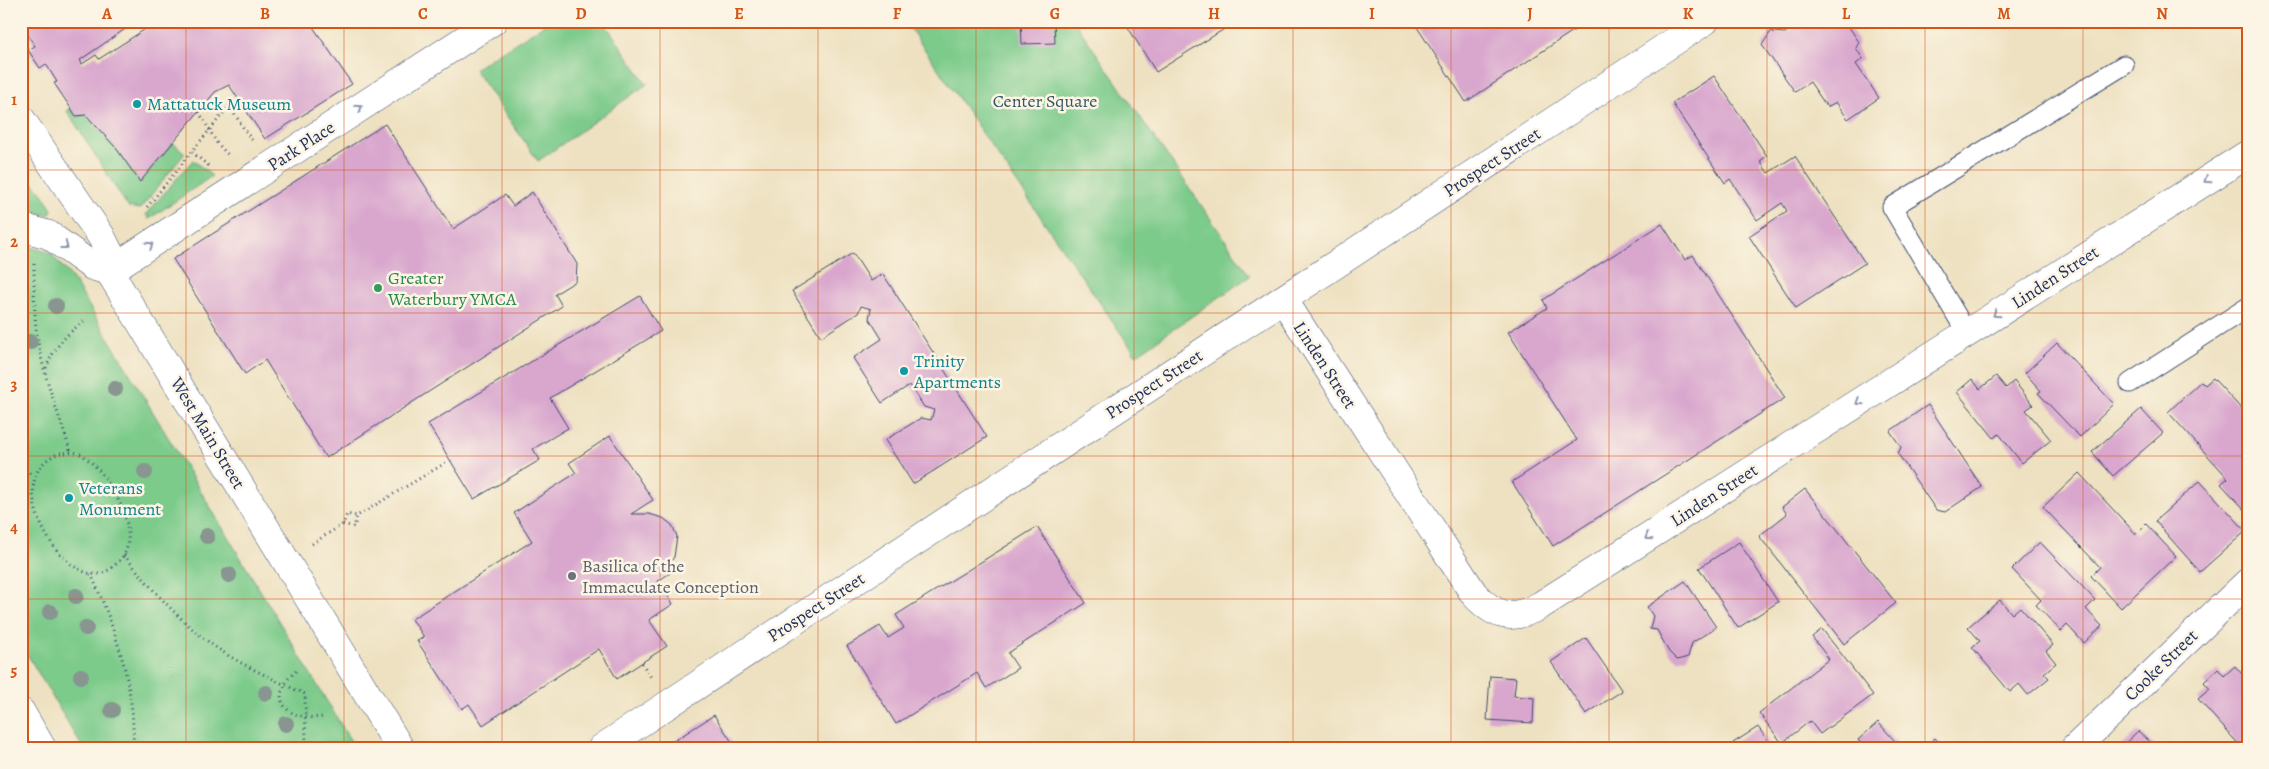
<svg xmlns="http://www.w3.org/2000/svg" width="2269" height="769" font-family="Alegreya,serif">
<rect width="100%" height="100%" fill="#fcf5e5"/>
<filter id="ink" filterUnits="userSpaceOnUse"><feTurbulence type="fractalNoise" baseFrequency=".02" numOctaves="2"/><feDisplacementMap in="SourceGraphic" scale="10" xChannelSelector="R" yChannelSelector="G"/><feConvolveMatrix kernelMatrix="1 2 1 2 8 2 1 2 1" color-interpolation-filters="sRGB"/></filter>
<filter id="wash" filterUnits="userSpaceOnUse"><feTurbulence type="fractalNoise" baseFrequency=".0096" numOctaves="4" result="noise"/><feDisplacementMap in="SourceGraphic" scale="20" xChannelSelector="R" yChannelSelector="G"/><feGaussianBlur stdDeviation="1.12" result="paint"/><feColorMatrix in="noise" values="0 0 0 0 0 0 0 0 0 0 0 0 0 0 0 0 0 1.4 0 .05"/><feComposite in="paint" operator="in"/></filter>
<g filter="url(#wash)">
<rect width="100%" height="100%" fill="#eee1c1"/>
<path fill="#7dcb8b" stroke="#4c7d74" d="M550,21H603L647,84L538,161L474,69Z
M905,21H1074L1250,276L1136,355Z
M70,108L76,116L86,115L116,148L140,182L173,143L185,153L140,209L128,207L67,111Z
M193,160L212,176L149,219L146,214Z
M21,169L43,194L52,210L50,214L46,215L21,207Z
M21,244L50,253L71,276L355,748H83L21,644Z"/>
<g id="blocks">
<path fill="#d9a7ce" d="M32,21H143L133,28L131,25L80,60L82,64L96,55L99,59L150,26L148,21H309L352,84L265,139L229,85L215,92L140,182L116,148L86,115L76,116L54,83L57,82L46,64L40,68L28,50L35,46L23,27Z
M1021,21H1054L1055,43L1022,44Z
M1124,21H1225L1229,26L1156,72Z
M1413,21H1588L1466,102Z
M1802,21H1838L1840,24L1845,21L1859,42L1856,48L1863,59L1856,64L1879,98L1848,119L1836,102L1827,107L1810,82L1795,92L1762,45L1772,30L1773,32L1785,33Z
M1714,76L1767,156L1760,161L1768,173L1795,156L1865,263L1796,308L1749,236L1787,211L1782,203L1757,220L1730,179L1725,183L1672,103Z
M385,124L453,229L505,195L513,206L532,192L577,264L576,281L555,294L562,306L326,458L265,360L245,374L173,259Z
M1662,224L1685,260L1693,255L1785,398L1553,546L1512,482L1577,440L1508,332L1547,308L1543,300Z
M853,253L871,281L883,274L987,437L913,484L885,440L921,418L931,420L934,410L924,407L910,385L882,403L853,358L882,339L869,318L871,309L861,306L858,313L821,337L792,291Z
M640,296L661,331L550,398L568,428L533,449L540,460L474,499L428,424Z
M2057,343L2114,404L2080,437L2038,393L2041,391L2025,373Z
M1996,376L2006,388L2014,381L2033,405L2026,410L2051,440L2022,463L1999,434L1994,438L1957,392L1972,379L1980,389Z
M2213,378L2248,416V513L2221,484L2228,478L2168,412L2201,381L2205,385Z
M1928,405L1982,487L1945,512L1936,510L1898,454L1901,447L1890,431Z
M2141,409L2163,433L2113,476L2092,452Z
M610,436L653,500L631,514H649L663,518L672,525L677,536L674,557L669,564L673,571L658,581L673,604L649,620L667,646L617,679L599,649L483,725L469,704L462,709L417,641L424,637L412,619L532,541L514,513L576,473L569,463Z
M2079,473L2136,534L2146,524L2176,556L2121,608L2091,576L2100,567L2043,507Z
M2200,481L2246,531L2200,572L2155,521Z
M1805,489L1896,603L1844,644L1759,536L1787,514L1782,507Z
M1037,527L1086,603L1008,653L1018,668L986,688L977,673L896,724L847,646L880,626L888,638L904,628L896,615Z
M1739,542L1778,602L1738,628L1699,568Z
M2040,542L2095,600L2086,609L2102,626L2084,643L2067,625L2061,631L2036,605L2041,600L2012,569Z
M1685,581L1716,627L1692,643L1688,657L1677,660L1669,652L1657,630L1650,629L1653,616L1647,607Z
M2000,600L2012,614L2020,607L2053,645L2046,651L2056,663L2044,673L2049,678L2028,695L2019,684L2010,692L1972,647L1980,641L1968,627Z
M1822,629L1873,695L1820,734L1810,721L1782,743L1759,713L1829,659L1812,637Z
M1586,638L1622,691L1586,714L1551,662Z
M2235,666L2248,681V746L2245,748H2242L2198,699L2210,689L2204,682L2218,669L2224,676Z
M1490,676L1516,678L1514,696L1534,698L1533,723L1487,720Z
M714,715L736,748H663Z
M1878,722L1901,748H1865L1858,740Z
M1758,727L1773,748H1737L1733,743Z
M2138,731L2155,746L2153,748H2120Z
M1935,738L1944,748H1925Z"/>
</g>
</g>
<g filter="url(#ink)">
<use href="#blocks" fill-opacity="0" stroke="#3b4a6d" stroke-width="1"/>
<g fill="none" stroke-linecap="round" stroke-linejoin="round">
<g stroke="#3b4a6d" stroke-width="21">
<path id="service" d="M1967,333L1892,207L2124,65
M2130,383L2248,307"/>
</g>
<g stroke="#3b4a6d" stroke-width="29">
<path id="minor" d="M109,271L493,21
M1283,299L1474,594C1496,618 1513,621 1541,605L2248,154
M602,748L1705,21"/>
</g>
<g stroke="#3b4a6d" stroke-width="29">
<path id="secondary" d="M21,119L101,236L109,252V271L400,748
M21,227L49,235L92,266L109,271
M21,712L42,748
M2075,748L2248,582"/>
</g>
<path stroke="#3b4a6d" stroke-width="3" stroke-dasharray="1 4" stroke-linecap="butt" d="M199,112L217,143L230,157
M192,152L211,168
M147,207L229,106L253,142
M34,264C34,280 34,297 35,314C37,362 57,408 71,453
M46,368C55,346 66,334 86,320
M60,453C67,453 76,451 82,455C108,471 145,534 120,560C114,567 104,575 94,574C54,572 0,474 60,453Z
M21,467L31,474
M343,524L354,527L357,516
M312,544L343,524L347,514L357,516L447,462
M124,555C155,593 187,630 229,656C253,670 279,682 305,694L306,748
M91,574C115,628 136,688 133,748
M642,663L652,679
M296,671L287,680L281,693C280,716 307,719 325,717"/>
<use href="#service" stroke="#fff" stroke-width="19"/>
<use href="#minor" stroke="#fff" stroke-width="28"/>
<use href="#secondary" stroke="#fff" stroke-width="28"/>
</g>
<g fill="#889591">
<circle cx="56" cy="306" r="8"/>
<circle cx="30" cy="342" r="8"/>
<circle cx="115" cy="389" r="8"/>
<circle cx="145" cy="472" r="8"/>
<circle cx="207" cy="536" r="8"/>
<circle cx="229" cy="575" r="8"/>
<circle cx="76" cy="596" r="8"/>
<circle cx="50" cy="612" r="8"/>
<circle cx="86" cy="628" r="8"/>
<circle cx="81" cy="676" r="8"/>
<circle cx="266" cy="693" r="8"/>
<circle cx="112" cy="710" r="8"/>
<circle cx="286" cy="724" r="8"/>
</g>
<defs><path id="oneway-chevron" d="M-2-3.5L2.5 0L-2 3.5" fill="none" stroke-width="1.6" stroke-linecap="round" stroke-linejoin="round" transform="scale(1.25)"/></defs>
<g stroke="#8d97ae">
<use href="#oneway-chevron" transform="translate(359 108) rotate(-33)"/>
<use href="#oneway-chevron" transform="translate(2207 180) rotate(147)"/>
<use href="#oneway-chevron" transform="translate(150 245) rotate(-33)"/>
<use href="#oneway-chevron" transform="translate(65 246) rotate(37)"/>
<use href="#oneway-chevron" transform="translate(1996 314) rotate(147)"/>
<use href="#oneway-chevron" transform="translate(1859 402) rotate(147)"/>
<use href="#oneway-chevron" transform="translate(1648 537) rotate(147)"/>
</g>
</g>
<path fill="none" stroke="#d45514" stroke-width="1" stroke-opacity="0.55" d="M186,21V748M344,21V748M502,21V748M660,21V748M818,21V748M976,21V748M1134,21V748M1293,21V748M1451,21V748M1609,21V748M1767,21V748M1925,21V748M2083,21V748M21,170H2248M21,313H2248M21,456H2248M21,599H2248"/>
<g fill="#0f9aa8" stroke="#fcf5e5" stroke-width="2">
<circle cx="137" cy="104" r="5"/>
<circle cx="904" cy="371" r="5"/>
<circle cx="69" cy="498" r="5"/>
</g>
<circle fill="#2e9e5b" stroke="#fcf5e5" stroke-width="2" cx="378" cy="288" r="5"/>
<circle fill="#6b7280" stroke="#fcf5e5" stroke-width="2" cx="572" cy="576" r="5"/>
<g text-anchor="middle" stroke-width="5" stroke-linejoin="round" paint-order="stroke">
<g font-size="18" fill="#345669" stroke="#fcf5e5">
<text x="1045" y="107">Center Square</text>
</g>
<g font-size="18" fill="#0d838f" stroke="#fcf5e5" text-anchor="start">
<text x="147" y="110">Mattatuck Museum</text>
<text x="914" y="367">Trinity<tspan x="914" dy="21">Apartments</tspan></text>
<text x="79" y="494">Veterans<tspan x="79" dy="21">Monument</tspan></text>
</g>
<g font-size="18" fill="#1b2f5e" stroke="#fcf5e5">
<text transform="translate(301 146) rotate(-33)" y="6">Park Place</text>
<text transform="translate(1492 162) rotate(-33)" y="6">Prospect Street</text>
<text transform="translate(2055 277) rotate(-33)" y="6">Linden Street</text>
<text transform="translate(1325 365) rotate(57)" y="6">Linden Street</text>
<text transform="translate(1154 384) rotate(-33)" y="6">Prospect Street</text>
<text transform="translate(208 433) rotate(59)" y="6">West Main Street</text>
<text transform="translate(1714 495) rotate(-33)" y="6">Linden Street</text>
<text transform="translate(816 607) rotate(-33)" y="6">Prospect Street</text>
<text transform="translate(2161 665) rotate(-44)" y="6">Cooke Street</text>
</g>
<g font-size="18" fill="#27864d" stroke="#fcf5e5" text-anchor="start">
<text x="388" y="284">Greater<tspan x="388" dy="21">Waterbury YMCA</tspan></text>
</g>
<g font-size="18" fill="#5b616d" stroke="#fcf5e5" text-anchor="start">
<text x="582" y="572">Basilica of the<tspan x="582" dy="21">Immaculate Conception</tspan></text>
</g>
</g>
<rect width="2269" height="769" fill="none" stroke="#fcf5e5" stroke-width="55"/>
<rect x="28" y="28" width="2214" height="714" fill="none" stroke="#d45514" stroke-width="2"/>
<g font-size="16" text-anchor="middle" font-weight="bold" fill="#d45514">
<text x="107" y="19">A</text>
<text x="265" y="19">B</text>
<text x="423" y="19">C</text>
<text x="581" y="19">D</text>
<text x="739" y="19">E</text>
<text x="897" y="19">F</text>
<text x="1055" y="19">G</text>
<text x="1214" y="19">H</text>
<text x="1372" y="19">I</text>
<text x="1530" y="19">J</text>
<text x="1688" y="19">K</text>
<text x="1846" y="19">L</text>
<text x="2004" y="19">M</text>
<text x="2162" y="19">N</text>
<text x="14" y="105">1</text>
<text x="14" y="247">2</text>
<text x="14" y="390">3</text>
<text x="14" y="533">4</text>
<text x="14" y="676">5</text>
</g>
</svg>
